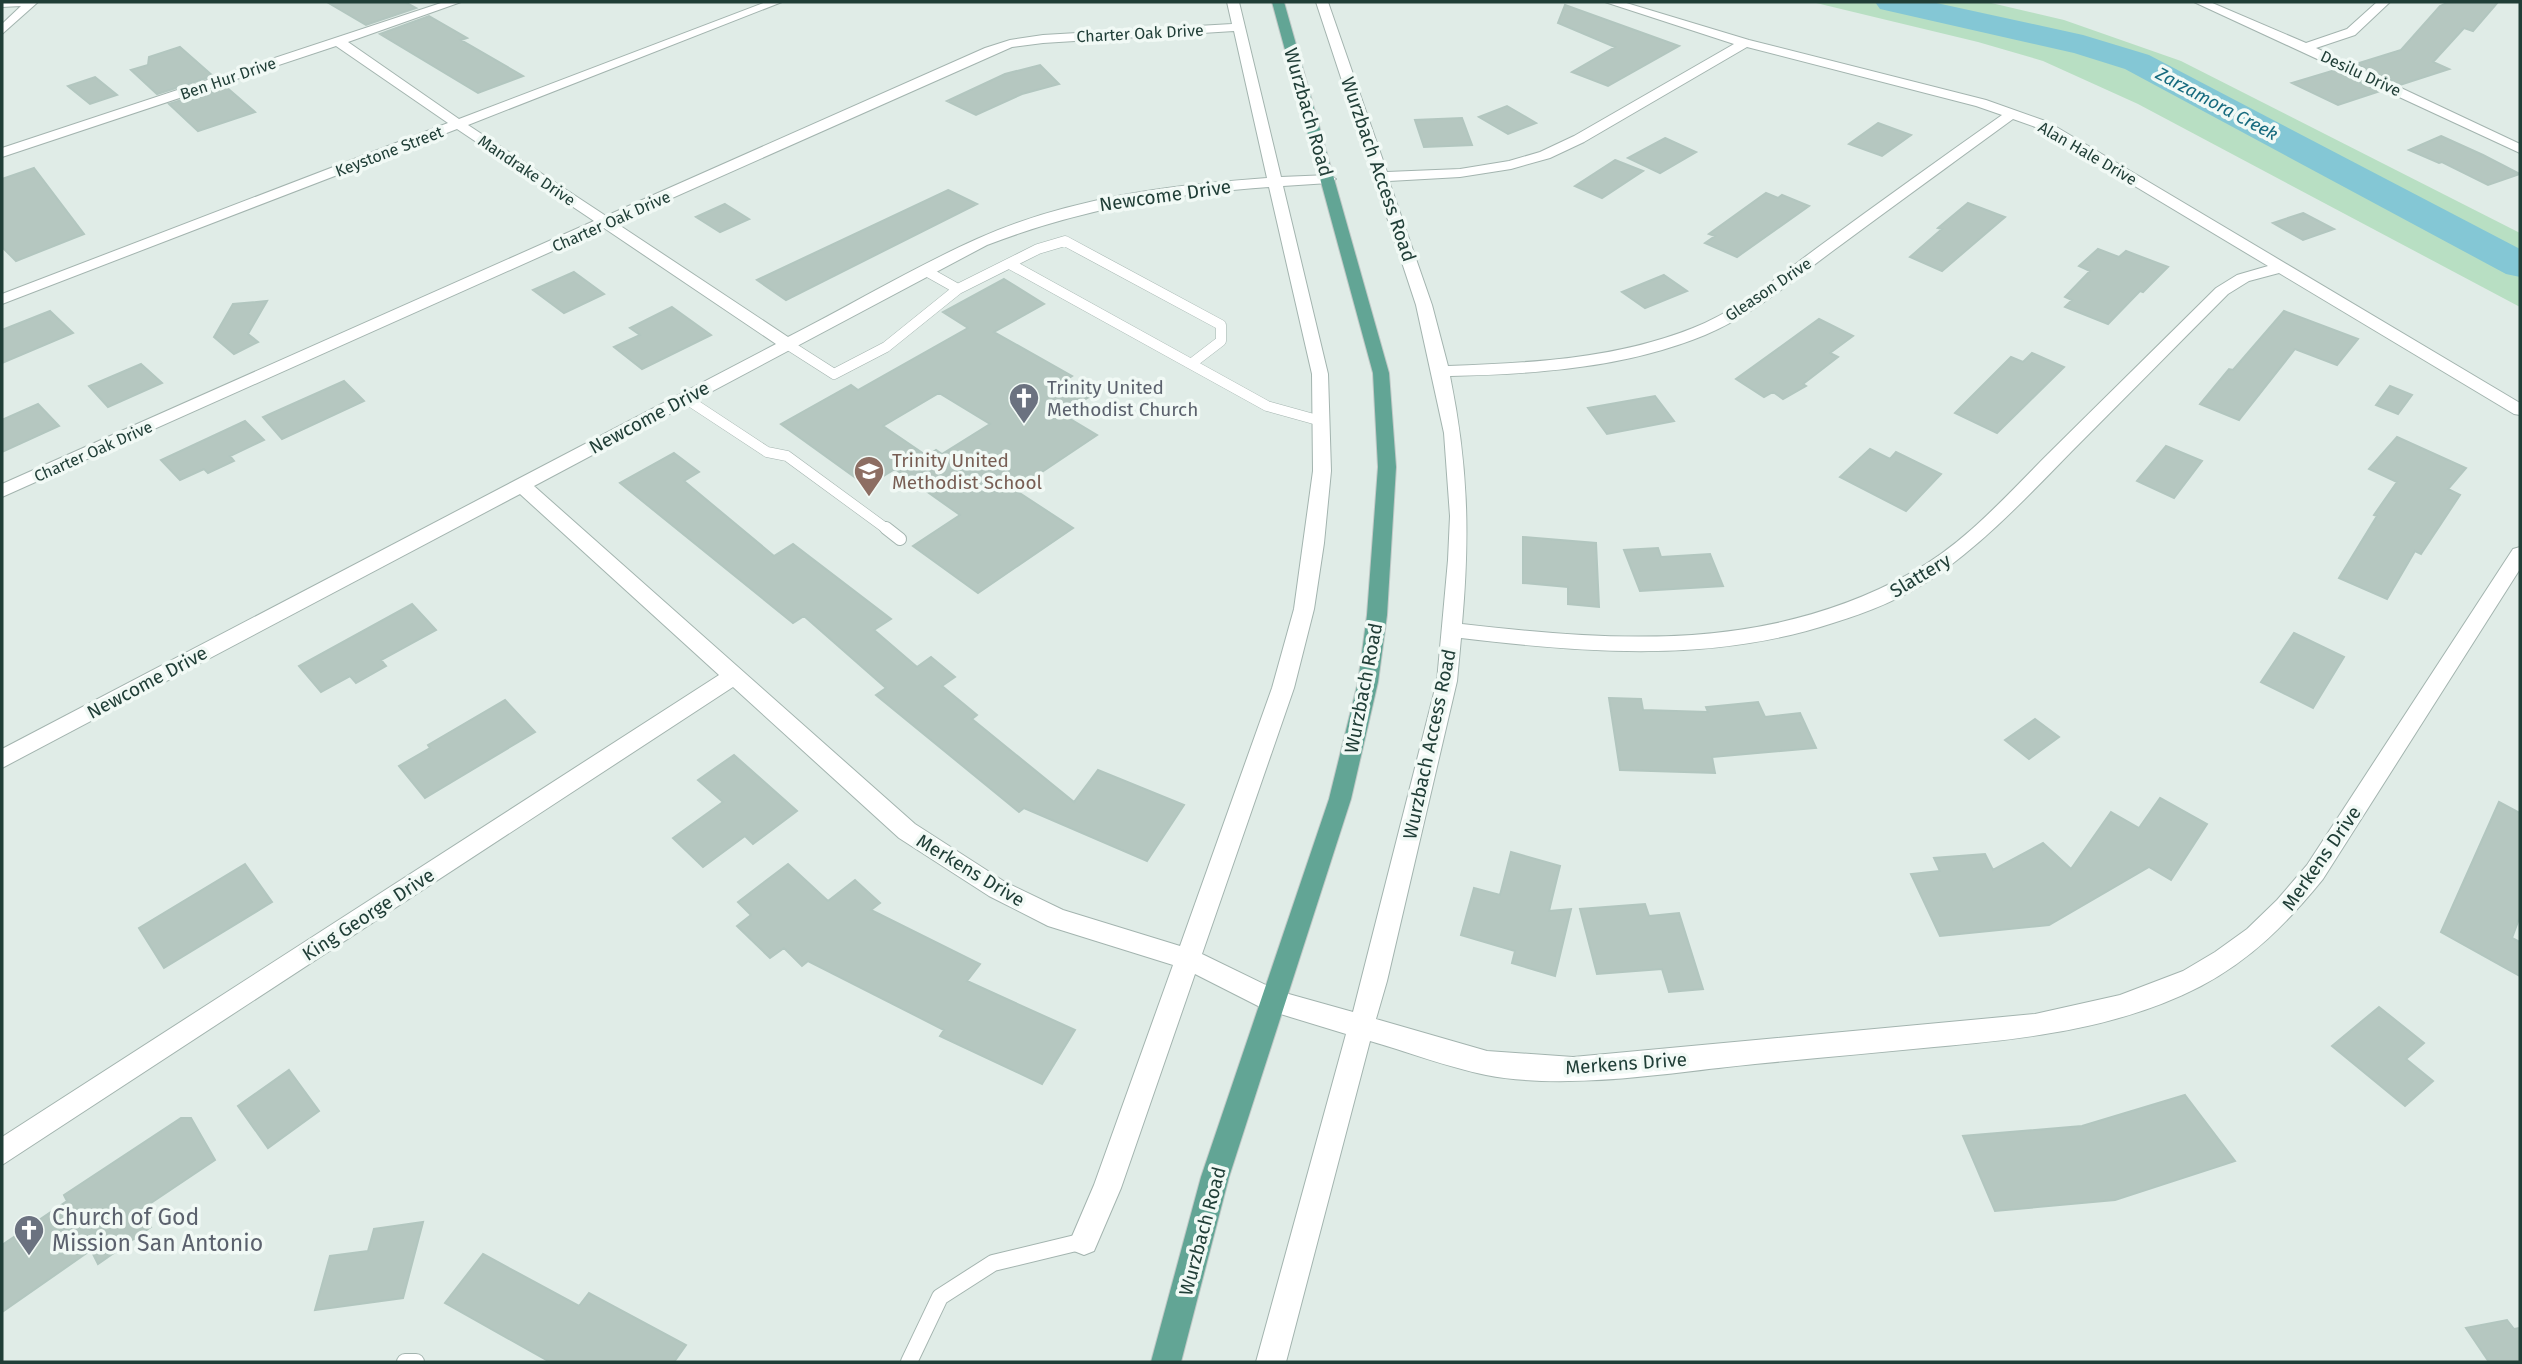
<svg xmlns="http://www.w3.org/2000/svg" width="2522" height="1364" font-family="'Fira Sans',sans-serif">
<rect width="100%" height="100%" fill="#e0ece7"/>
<path fill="#b8dfc3" d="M1812,2H1987L2064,20L2181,61L2520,233V307L2138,104L2043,61L1978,42Z"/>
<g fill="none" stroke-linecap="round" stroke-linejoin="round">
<path fill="#84c7d5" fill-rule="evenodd" d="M1875,2H1932L2083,35L2149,55L2520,249V277L2506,274L2125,69L2074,53L1880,9Z"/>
</g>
<path fill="#b5c7c0" stroke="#b2c6bf" stroke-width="2" fill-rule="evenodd" d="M327,2H405L416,8L366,25Z
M2449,2H2498L2473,31L2464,28L2433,62L2449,69L2400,85L2356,64L2401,50L2440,6Z
M1565,5L1679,46L1608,86L1572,72L1615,47L1558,23Z
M429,16L467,38L461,40L523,76L478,93L380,34Z
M180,47L213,76L157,94L131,70L148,65L149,57Z
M1040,65L1059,84L1022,94L976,115L947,101L1005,74Z
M2335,70L2380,91L2338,105L2292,83Z
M95,77L117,95L90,104L68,86Z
M225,86L255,112L198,131L169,104Z
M1507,106L1536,123L1508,134L1479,117Z
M1462,118L1472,145L1424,147L1415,120Z
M1878,123L1911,135L1882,156L1849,144Z
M2441,136L2483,155L2520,174L2488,185L2442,162L2439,163L2409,150Z
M1665,138L1696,152L1660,173L1628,158Z
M1615,160L1643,171L1602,198L1575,186Z
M34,168L84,234L16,261L2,247V179Z
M948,190L977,204L786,300L757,280Z
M1766,193L1778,198L1782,195L1809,206L1737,257L1705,243L1715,236L1709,234Z
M1968,203L2005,217L1942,271L1910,257L1942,229L1938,228Z
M725,204L749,219L720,232L696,217Z
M2303,213L2334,229L2303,240L2273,223Z
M2098,249L2119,257L2126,251L2168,267L2143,292L2140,291L2108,324L2065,307L2072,300L2065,297L2090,271L2079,266Z
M574,272L604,294L564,313L533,290Z
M1664,275L1687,291L1645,308L1622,292Z
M1004,279L1044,304L994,332L1072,376L1066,380L1092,395L1062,414L1097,435L1015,490L1073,528L978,593L913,546L960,515L895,469L867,486L781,424L851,385L858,390L968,328L943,312ZM939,393L990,424L942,454L936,450L927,456L883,426Z
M267,301L248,334L258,342L234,354L214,337L233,304Z
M672,307L711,335L642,369L614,347L640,335L630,328Z
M50,311L73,333L2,363V330Z
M2284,311L2358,339L2337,365L2295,349L2239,420L2200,404L2229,369L2233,370Z
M1819,319L1853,336L1830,353L1838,357L1803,384L1806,386L1783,399L1773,392L1764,397L1736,379Z
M2032,353L2064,367L1997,433L1955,413L2011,357L2023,362Z
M141,364L162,383L108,407L89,386Z
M344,381L364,401L282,439L263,417Z
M2390,386L2412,395L2398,414L2376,405Z
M1655,396L1674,421L1607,434L1588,408Z
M38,404L59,426L2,452V420Z
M245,421L264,440L230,456L234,461L208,473L204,469L180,480L161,460Z
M2397,437L2466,468L2448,489L2460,495L2421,554L2415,551L2387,599L2339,578L2377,516L2374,515L2397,482L2369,469Z
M2166,446L2202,461L2174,498L2137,481Z
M1870,449L1890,459L1896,452L1941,474L1906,511L1840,477Z
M674,453L699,472L684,481L774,556L793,544L891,619L874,630L917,667L931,657L955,677L942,686L977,715L972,719L1074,802L1098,770L1184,805L1147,861L1024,808L1019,812L876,695L886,688L804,616L793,623L620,483Z
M1523,537L1596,543L1599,607L1568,604V587L1523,583Z
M1658,548L1661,557L1710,554L1723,586L1640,591L1624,550Z
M412,604L436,630L381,660L386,666L356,683L350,676L321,692L299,666Z
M2294,633L2344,657L2313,708L2261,682Z
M1609,698L1641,699L1643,710L1708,712L1706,707L1758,702L1765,717L1800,713L1816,748L1712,757L1715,773L1620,770Z
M505,700L535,732L425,798L399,766L430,748L428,745Z
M2035,719L2059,737L2029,759L2005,740Z
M734,755L797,811L753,844L745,836L703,867L673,838L723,802L698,780Z
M2160,798L2207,824L2171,880L2149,867L2049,925L1940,936L1911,874L1940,871L1934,858L1985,854L1993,870L2043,843L2071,869L2111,812L2139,828Z
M2499,802L2520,813V916L2512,938L2520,942V976L2441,932Z
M1511,852L1560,866L1549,911L1571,909L1555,976L1512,963L1515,951L1461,935L1474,888L1500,895Z
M245,864L272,902L164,968L139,928Z
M788,864L828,901L855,880L880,903L871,910L980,964L967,981L1075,1030L1042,1084L940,1036L944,1030L808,961L802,966L784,948L770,958L737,926L751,915L738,902Z
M1645,904L1649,916L1679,913L1703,989L1669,992L1662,969L1597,974L1580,909Z
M2379,1007L2424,1043L2406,1059L2433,1081L2405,1106L2332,1046Z
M289,1070L319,1111L268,1148L238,1106Z
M2185,1095L2235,1161L2115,1200L1995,1211L1963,1136L2082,1126Z
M181,1118H191L215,1160L142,1209L151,1227L98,1264L91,1250L2,1312V1245L67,1201L64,1195Z
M423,1222L403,1298L315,1310L330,1256L368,1251L374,1229Z
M483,1254L579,1306L589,1293L686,1345L674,1362H550L445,1303Z
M2507,1320L2514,1329L2520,1328V1362H2489L2466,1328Z"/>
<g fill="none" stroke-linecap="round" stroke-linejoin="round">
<g stroke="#a3b4af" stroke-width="11">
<path id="service-far2" d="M1010,264L1191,364
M926,271L958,289L1038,249L1065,241L1221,325V341L1191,364L1267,406L1321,421
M787,344L834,374L886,347L958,289
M685,398L767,452L787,456L888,530"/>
</g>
<g stroke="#a3b4af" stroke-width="14">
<path id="service-far1" d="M886,528L900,539"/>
</g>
<g stroke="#a3b4af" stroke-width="18">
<path id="service" d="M405,1362H416
M909,1362L940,1297L993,1263L1084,1241"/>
</g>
<g stroke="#a3b4af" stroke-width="2">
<path id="minor" d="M2,2H38L2,34V24L21,6L2,7Z
M444,2H461L348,42L459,119L766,2H782L468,125L606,216L985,48L1010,40L1043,35L1232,24L1227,2H1239L1281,177L1329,175L1336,179L1329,183L1283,186L1328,374L1331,471L1324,543L1314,609L1294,688L1202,954L1278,991L1353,1012L1437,681L1448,560L1450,516L1444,433L1416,305L1316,2H1328L1387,172L1460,169L1509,161L1540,152L1574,136L1734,44L1605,2H1623L1749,40L1986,100L2048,122L2520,403V415L2514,414L2279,273L2249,281L2228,294C2175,347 2123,400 2071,452C2026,498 1983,544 1930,580C1901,599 1866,613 1833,623C1712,663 1586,653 1461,638L1457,681L1387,981L1376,1019L1487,1051L1573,1057L2035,1014L2120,995L2183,971L2215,952L2247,929L2277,900L2307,865L2513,549L2520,547V569L2323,879C2288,922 2251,960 2201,986C2118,1029 2025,1039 1934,1047C1875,1053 1815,1058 1755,1064C1673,1072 1568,1091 1486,1075C1447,1067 1408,1052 1370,1041L1286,1362H1256L1346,1034L1264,1009L1195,974L1121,1188L1094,1251L1084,1255L1074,1251L1070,1241L1094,1185L1173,965L1048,926L989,896L899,838L733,687L2,1165V1137L719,675L520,494L2,768V749L776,344L604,228L2,497V484L594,221L457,129L2,304V294L448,123L336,46L2,157V148ZM1234,31L1267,178C1169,185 1068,198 977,239C912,268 851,305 788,337L616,223L1012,47L1043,43ZM1747,47L1976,106L2002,115C1941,158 1881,201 1821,245C1780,275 1741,309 1693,328C1615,359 1531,363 1448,366L1432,305L1389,181L1460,177L1511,169L1550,158L1584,142ZM2013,119L2038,128L2268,266L2237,275L2216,288C2160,344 2103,399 2047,455C2005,497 1964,544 1911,573C1768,652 1619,642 1462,624C1470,534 1468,465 1450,376C1536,374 1625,368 1705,335C1753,315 1792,281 1834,250C1893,206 1953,163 2013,119ZM1269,187L1312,374L1313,471L1294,609L1272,688L1180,946L1063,910L1005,882L915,824L534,486L987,245C1081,209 1169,194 1269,187Z
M2194,2H2210L2306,43L2347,29L2377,2H2390L2355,35L2316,48L2520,144V153Z"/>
</g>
<g stroke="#c1c9c7" stroke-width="2">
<path id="primary" d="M1272,2H1284L1389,373L1396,467L1387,615L1378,682L1351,799L1229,1177L1181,1362H1151L1201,1177L1329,799L1358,682L1367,615L1378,467L1373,373Z"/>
</g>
<use href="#service-far2" stroke="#fff" stroke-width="10"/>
<use href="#service-far1" stroke="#fff" stroke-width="12"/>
<use href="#service" stroke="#fff" stroke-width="16"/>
<use href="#minor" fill="#fff" fill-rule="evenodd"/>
<use href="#primary" fill="#62a595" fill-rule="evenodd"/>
</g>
<defs>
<g id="church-pin" transform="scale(1.575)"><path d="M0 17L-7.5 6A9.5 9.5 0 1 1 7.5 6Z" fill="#6b7280" stroke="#f1f9f5"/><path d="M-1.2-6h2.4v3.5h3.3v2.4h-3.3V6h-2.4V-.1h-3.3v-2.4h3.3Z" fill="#fff"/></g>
<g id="school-pin" transform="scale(1.575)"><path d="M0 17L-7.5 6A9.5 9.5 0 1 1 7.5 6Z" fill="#8d6e63" stroke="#f1f9f5"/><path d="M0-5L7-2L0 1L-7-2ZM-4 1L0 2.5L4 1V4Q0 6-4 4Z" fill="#fff"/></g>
</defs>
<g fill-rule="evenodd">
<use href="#church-pin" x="1024" y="398"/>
<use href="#school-pin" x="869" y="471"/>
<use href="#church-pin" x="29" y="1230"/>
</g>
<g text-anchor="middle" stroke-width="7" stroke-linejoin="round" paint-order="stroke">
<g font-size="16" fill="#203e37" stroke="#f1f9f5">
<text transform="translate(1140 33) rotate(-3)" y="6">Charter Oak Drive</text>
<text transform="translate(2361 73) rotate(25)" y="6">Desilu Drive</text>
<text transform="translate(228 78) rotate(-19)" y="6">Ben Hur Drive</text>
<text transform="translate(389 151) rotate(-21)" y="6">Keystone Street</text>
<text transform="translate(2088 153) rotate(30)" y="6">Alan Hale Drive</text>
<text transform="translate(527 170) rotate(34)" y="6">Mandrake Drive</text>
<text transform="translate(611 221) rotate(-24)" y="6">Charter Oak Drive</text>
<text transform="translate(1768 289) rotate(-34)" y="6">Gleason Drive</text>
<text transform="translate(93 451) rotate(-24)" y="6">Charter Oak Drive</text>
</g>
<g font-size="18" font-style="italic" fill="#166a7e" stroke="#f1f9f5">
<text transform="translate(2217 104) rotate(28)" y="6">Zarzamora Creek</text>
</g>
<g font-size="19" fill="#203e37" stroke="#f1f9f5">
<text transform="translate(1309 112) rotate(74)" y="7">Wurzbach Road</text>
<text transform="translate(1379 169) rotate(71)" y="7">Wurzbach Access Road</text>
<text transform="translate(1165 195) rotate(-8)" y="7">Newcome Drive</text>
<text transform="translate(649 417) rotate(-28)" y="7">Newcome Drive</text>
<text transform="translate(1920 575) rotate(-31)" y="7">Slattery</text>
<text transform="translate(147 682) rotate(-28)" y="7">Newcome Drive</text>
<text transform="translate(1363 688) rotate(-79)" y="7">Wurzbach Road</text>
<text transform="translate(1429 744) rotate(-78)" y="7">Wurzbach Access Road</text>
<text transform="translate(2321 858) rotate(-55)" y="7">Merkens Drive</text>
<text transform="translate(971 870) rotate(31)" y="7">Merkens Drive</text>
<text transform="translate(368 914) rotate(-33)" y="7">King George Drive</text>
<text transform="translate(1626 1063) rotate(-4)" y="7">Merkens Drive</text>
<text transform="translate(1202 1231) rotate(-75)" y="7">Wurzbach Road</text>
</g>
<g font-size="19" fill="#5b616d" stroke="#f1f9f5" text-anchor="start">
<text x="1047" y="394">Trinity United<tspan x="1047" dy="22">Methodist Church</tspan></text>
</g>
<g font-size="19" fill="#785e54" stroke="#f1f9f5" text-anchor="start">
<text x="892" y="467">Trinity United<tspan x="892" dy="22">Methodist School</tspan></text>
</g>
<g font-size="23" fill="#5b616d" stroke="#f1f9f5" text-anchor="start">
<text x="52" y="1225">Church of God<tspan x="52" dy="26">Mission San Antonio</tspan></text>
</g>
</g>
<rect width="2522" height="1364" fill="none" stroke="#203e37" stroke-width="7"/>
</svg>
